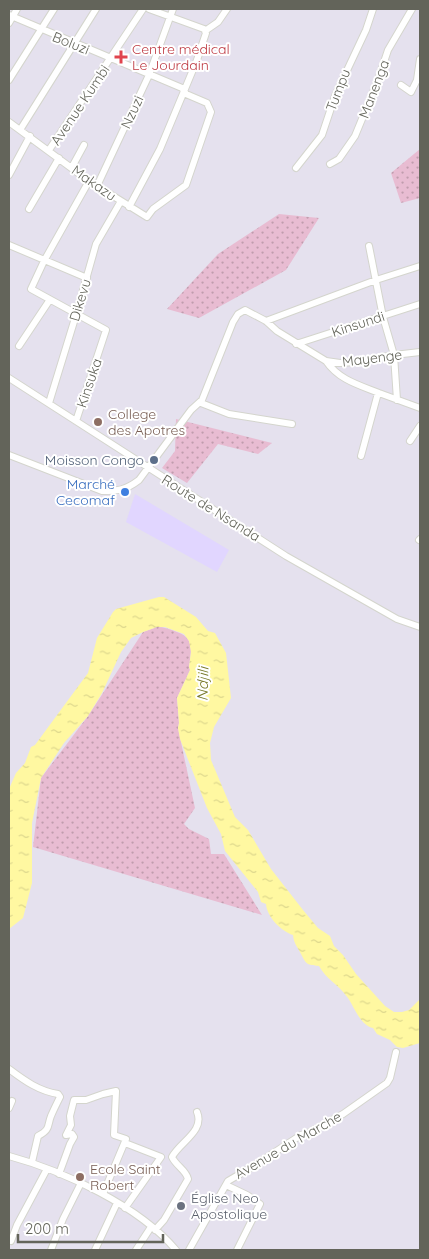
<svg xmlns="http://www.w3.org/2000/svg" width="429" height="1259" font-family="Quicksand,sans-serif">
<defs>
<pattern id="garden-dots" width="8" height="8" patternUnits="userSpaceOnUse" patternTransform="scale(1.25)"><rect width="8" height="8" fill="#e8bcd2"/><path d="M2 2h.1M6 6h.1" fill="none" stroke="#c09cad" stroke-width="1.8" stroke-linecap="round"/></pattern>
<pattern id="water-ripples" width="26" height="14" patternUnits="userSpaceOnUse" patternTransform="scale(1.25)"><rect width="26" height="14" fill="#fff8a1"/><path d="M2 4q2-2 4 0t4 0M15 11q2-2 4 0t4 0" fill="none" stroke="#ddd78d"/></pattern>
</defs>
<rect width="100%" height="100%" fill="#e5e1ee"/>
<path fill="#e1d6ff" d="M135,494L229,550L217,572L126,522Z"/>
<path fill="url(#garden-dots)" d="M420,149V198L401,203L391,173Z
M279,214L319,218L286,270L199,318L167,309L218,254Z
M176,419L272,443L258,454L218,444L187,483L162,468L175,451Z
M157,627C164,627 170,629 177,632C195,638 191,651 189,667L190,670L177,698L179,723L178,728L195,808L184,824L189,829L209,839L211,854H224L262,915L33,847L41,778L88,716L143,632Z"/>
<path fill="url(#water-ripples)" d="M159,597H164L196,617L208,631L215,633L226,653L231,698L214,727L210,743L211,760L235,817L248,830L271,869L303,910L318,928L330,936L334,946L343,955L356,974L385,1006L394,1012H402L409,1010L420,999V1043L403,1048L397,1047L390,1040L377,1034L373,1028C361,1026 354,1007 348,998C339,985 326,979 319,966C307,965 306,964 301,954C297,946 294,944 293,935C281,931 267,917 266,904L261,902L258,892L225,851L221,834L207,808L180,739L178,728L179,723L177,698L190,670L189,667L191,652L189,641L184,634L165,627H157L143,632L131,638L121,652L102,693L88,716L64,743L41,778L32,823V883L23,918L9,929V789L16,773L25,763L31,747L35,745L88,673L97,638L113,612L116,609Z"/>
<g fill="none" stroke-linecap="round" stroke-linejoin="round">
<g stroke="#d4d5cd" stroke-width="8">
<path id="minor" d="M9,15L182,88L186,94L207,103L211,112L186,185L153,209L147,217L89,181L9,122
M9,23L17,9
M205,31L218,22L227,9
M9,80L54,9
M401,85L411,92L417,80L420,59
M20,130L96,9
M49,150L143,9
M330,164L339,159L355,136L378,80L388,50L412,9
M72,167L84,145
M296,168L322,135L335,96L366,30L373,9
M9,175L30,136
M97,186L149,75L173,9
M129,207L160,149L197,60L206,33L204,29L149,9
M29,209L59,158
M9,245L87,278
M369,246L383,317L394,355L397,400
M266,321L376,280L420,266
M296,344L420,304
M19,346L49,301
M326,361C339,380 359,385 379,393C393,398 406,403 420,408
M9,378L286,556L397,619L420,627
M49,403L76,315L96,244L121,201
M201,403L229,414L292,424
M76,421L106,330L31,289L44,261L89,181
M410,441L420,426
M9,455L102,491C118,491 126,490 139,480L191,410L202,400L233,322L238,314L245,310L266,321L277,331L326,361L340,363L356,362L394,355L420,352
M361,456L378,393
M419,540L420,539
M9,1069C25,1081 39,1091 58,1094L60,1097C57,1103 54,1109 51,1116C47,1126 51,1129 38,1136L32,1162
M9,1108L12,1101
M9,1156C64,1171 139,1206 176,1250
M59,1174L70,1144L74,1137L72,1134L66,1135L71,1125L70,1116L74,1100H86L103,1094L116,1091L114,1135L126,1139L103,1194
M226,1185L247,1195L260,1204L237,1250
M125,1208L161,1157L125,1143
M155,1230L164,1220L188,1179C186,1170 176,1166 172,1157C180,1142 205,1131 197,1112
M11,1241L17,1225L47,1169
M51,1250L63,1219L81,1183
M95,1250L117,1203
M136,1250L151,1227
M189,1250L228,1181L252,1167L301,1135L308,1133L343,1114L387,1083L390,1078L396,1052"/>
</g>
<use href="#minor" stroke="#fff" stroke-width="6"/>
</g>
<path fill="#e0444e" stroke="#fff" stroke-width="2" d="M118.5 49.5h5v5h5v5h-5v5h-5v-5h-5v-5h5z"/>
<g fill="#8d6e63" stroke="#fff" stroke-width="2">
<circle cx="98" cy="422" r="5"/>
<circle cx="80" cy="1177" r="5"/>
</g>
<circle fill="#5c6f8a" stroke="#fff" stroke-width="2" cx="154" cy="460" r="5"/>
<circle fill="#3f7fe0" stroke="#fff" stroke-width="2" cx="125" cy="492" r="5"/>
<circle fill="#6b7280" stroke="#fff" stroke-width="2" cx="181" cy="1206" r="5"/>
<g text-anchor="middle" stroke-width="4" stroke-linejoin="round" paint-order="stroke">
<g font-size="14" fill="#63645a" stroke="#fff">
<text transform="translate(71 43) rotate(22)" y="5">Boluzi</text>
<text transform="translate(374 89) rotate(-69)" y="5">Manenga</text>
<text transform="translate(338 90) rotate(-69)" y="5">Tumpu</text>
<text transform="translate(80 105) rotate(-56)" y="5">Avenue Kumbi</text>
<text transform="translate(132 112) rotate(-65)" y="5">Nzuzi</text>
<text transform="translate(94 183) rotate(35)" y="5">Makazu</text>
<text transform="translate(80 300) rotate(-73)" y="5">Dikevu</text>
<text transform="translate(358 324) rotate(-18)" y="5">Kinsundi</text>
<text transform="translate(372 358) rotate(-7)" y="5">Mayenge</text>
<text transform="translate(89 383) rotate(-71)" y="5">Kinsuka</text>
<text transform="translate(211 508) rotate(32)" y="5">Route de Nsanda</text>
<text transform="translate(288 1145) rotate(-30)" y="5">Avenue du Marche</text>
</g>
<g font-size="14" fill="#be3a42" stroke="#fff" text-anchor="start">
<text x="132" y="54">Centre médical<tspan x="132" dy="16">Le Jourdain</tspan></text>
</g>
<g font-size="14" fill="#785e54" stroke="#fff" text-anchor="start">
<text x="108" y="419">College<tspan x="108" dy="16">des Apotres</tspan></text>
<text x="90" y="1174">Ecole Saint<tspan x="90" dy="16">Robert</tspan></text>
</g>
<g font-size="14" fill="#4e5e75" stroke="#fff" text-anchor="end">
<text x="144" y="465">Moisson Congo</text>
</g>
<g font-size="14" fill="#366cbe" stroke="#fff" text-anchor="end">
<text x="115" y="489">Marché<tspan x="115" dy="16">Cecomaf</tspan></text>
</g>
<g font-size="14" fill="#5b616d" stroke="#fff" text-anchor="start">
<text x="191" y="1203">Église Neo<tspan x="191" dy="16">Apostolique</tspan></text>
</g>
<g font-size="15" font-style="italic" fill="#777828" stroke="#fff">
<text transform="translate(203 684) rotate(-88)" y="5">Ndjili</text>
</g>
</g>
<rect width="429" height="1259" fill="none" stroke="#63645a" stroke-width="20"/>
<path d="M18 1234v8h145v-8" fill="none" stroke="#63645a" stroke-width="2.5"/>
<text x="25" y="1234" font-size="15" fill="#63645a" stroke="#ffffff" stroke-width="4" paint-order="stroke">200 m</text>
</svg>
